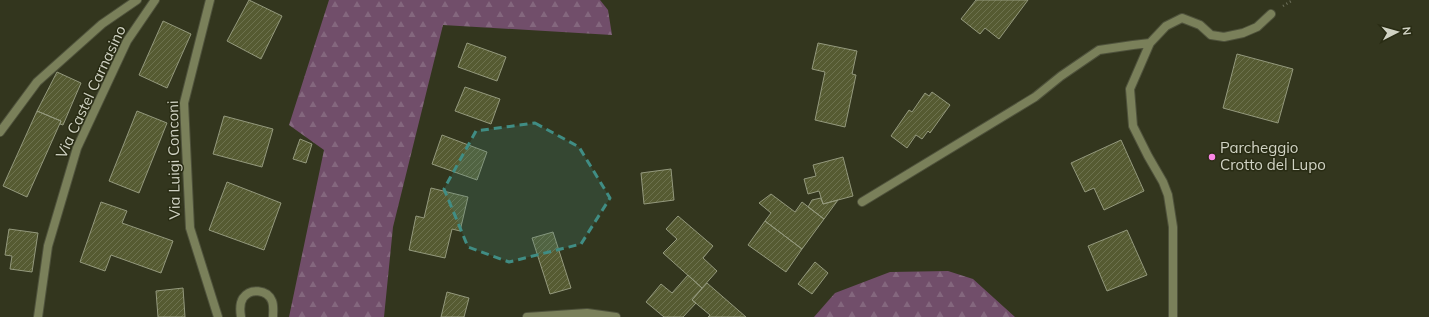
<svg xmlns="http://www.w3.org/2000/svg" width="1429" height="317" font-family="Mulish,sans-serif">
<defs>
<pattern id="forest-firs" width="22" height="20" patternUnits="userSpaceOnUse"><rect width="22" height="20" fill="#714e6a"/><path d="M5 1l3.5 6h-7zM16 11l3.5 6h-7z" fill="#84677e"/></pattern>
<pattern id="building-hatch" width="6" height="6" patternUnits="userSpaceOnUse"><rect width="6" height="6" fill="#565b32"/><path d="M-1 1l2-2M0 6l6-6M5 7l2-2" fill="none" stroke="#6d724e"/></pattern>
</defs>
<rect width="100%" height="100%" fill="#33361e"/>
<path fill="url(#forest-firs)" d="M329,0H600L608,10L612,35L443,25L393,227L384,317H289L324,150L289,125Z
M948,271L973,279L1015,317H814L835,293L890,272Z"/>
<path fill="url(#building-hatch)" stroke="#94997d" d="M249,0L282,16L261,59L227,41Z
M976,0H1028L999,39L985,28L980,34L961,19Z
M163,21L191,34L167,88L139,75Z
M467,43L506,57L497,81L458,67Z
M818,43L857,51L852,74L856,75L845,127L815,120L825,72L812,69Z
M1237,54L1293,69L1278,123L1223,108Z
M57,72L81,83L63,125L60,124L61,121L37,111Z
M465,87L500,99L491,124L455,111Z
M932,92L950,105L930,133L928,131L922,139L916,135L907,148L891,136L909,110L912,112L925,93L929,96Z
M37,111L61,121L27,197L3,186Z
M137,111L167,123L139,193L109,181Z
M224,116L273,129L262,167L213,154Z
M442,135L487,152L477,180L432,164Z
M300,139L312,144L306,163L293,159Z
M1121,140L1144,191L1104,210L1094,188L1085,192L1071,163Z
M843,157L853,196L823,204L819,191L808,194L804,179L816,176L813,165Z
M671,169L674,200L644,204L641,173Z
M227,182L281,203L264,250L209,230Z
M431,188L468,197L460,231L452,229L445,258L409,250L416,216L424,218Z
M771,194L795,212L802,202L824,219L802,249L765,221L771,213L759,203Z
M821,198L823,204L838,200L824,219L808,207L812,200Z
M101,202L127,211L122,223L173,241L161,273L111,255L105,271L80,262Z
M678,216L713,246L703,258L717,271L702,288L663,253L677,239L666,229Z
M765,221L802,249L786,272L748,245Z
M9,229L38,233L32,272L10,269L12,256L5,255Z
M1127,230L1147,275L1107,291L1088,246Z
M553,232L571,288L550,294L532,238Z
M815,262L828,273L812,294L798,284Z
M688,275L702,288L692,300L696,303L683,317H664L646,302L661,284L672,293Z
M707,283L746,317H708L710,315L692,300Z
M183,288L185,317H158L156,291Z
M447,292L469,298L464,317H441Z"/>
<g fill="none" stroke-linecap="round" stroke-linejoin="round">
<g stroke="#4f523c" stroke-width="10">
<path id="street" d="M210,0L184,103L190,228L218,317
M0,132L37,82L102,24L137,0
M862,202L1035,97L1061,76L1099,50L1133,45L1150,43
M38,317L48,246L77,148L127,41L155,0
M241,317C240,311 239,304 243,298C250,288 267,289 272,301C274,306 273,312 273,317
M527,317L587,313L616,317
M1173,317V227L1168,195L1163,182L1148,156L1133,126L1130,89L1150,43L1166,26L1182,18L1200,25L1211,35L1224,37L1243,33L1257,27L1271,14"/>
</g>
<path stroke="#6d705b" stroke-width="2.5" stroke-dasharray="1 3" stroke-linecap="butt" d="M1283,6L1293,0"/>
<use href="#street" stroke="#7a805a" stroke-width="8"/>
</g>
<path fill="#408d84" fill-opacity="0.2" stroke="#408d84" stroke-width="3" stroke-dasharray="8 5" stroke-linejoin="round" d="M535,123L579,147L610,198L581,244L509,262L468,247L444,189L476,131Z"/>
<circle fill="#fb87e6" stroke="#292c14" stroke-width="1.5" cx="1212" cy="157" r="4"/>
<g text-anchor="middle" stroke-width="3" stroke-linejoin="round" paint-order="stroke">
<g font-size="15" fill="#d1d3c4" stroke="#292c14">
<text transform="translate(91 92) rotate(-65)" y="5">Via Castel Carnasino</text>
<text transform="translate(174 160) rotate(-91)" y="5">Via Luigi Conconi</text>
</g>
<g font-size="15" fill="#d1d3c4" stroke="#292c14" text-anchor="start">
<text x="1220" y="153">Parcheggio<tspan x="1220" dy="17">Crotto del Lupo</tspan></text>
</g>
</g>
<g transform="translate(1397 32) rotate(84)" stroke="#292c14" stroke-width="3" paint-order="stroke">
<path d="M0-3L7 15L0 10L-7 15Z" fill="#d1d3c4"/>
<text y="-6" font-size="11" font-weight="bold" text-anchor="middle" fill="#d1d3c4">N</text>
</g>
</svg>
